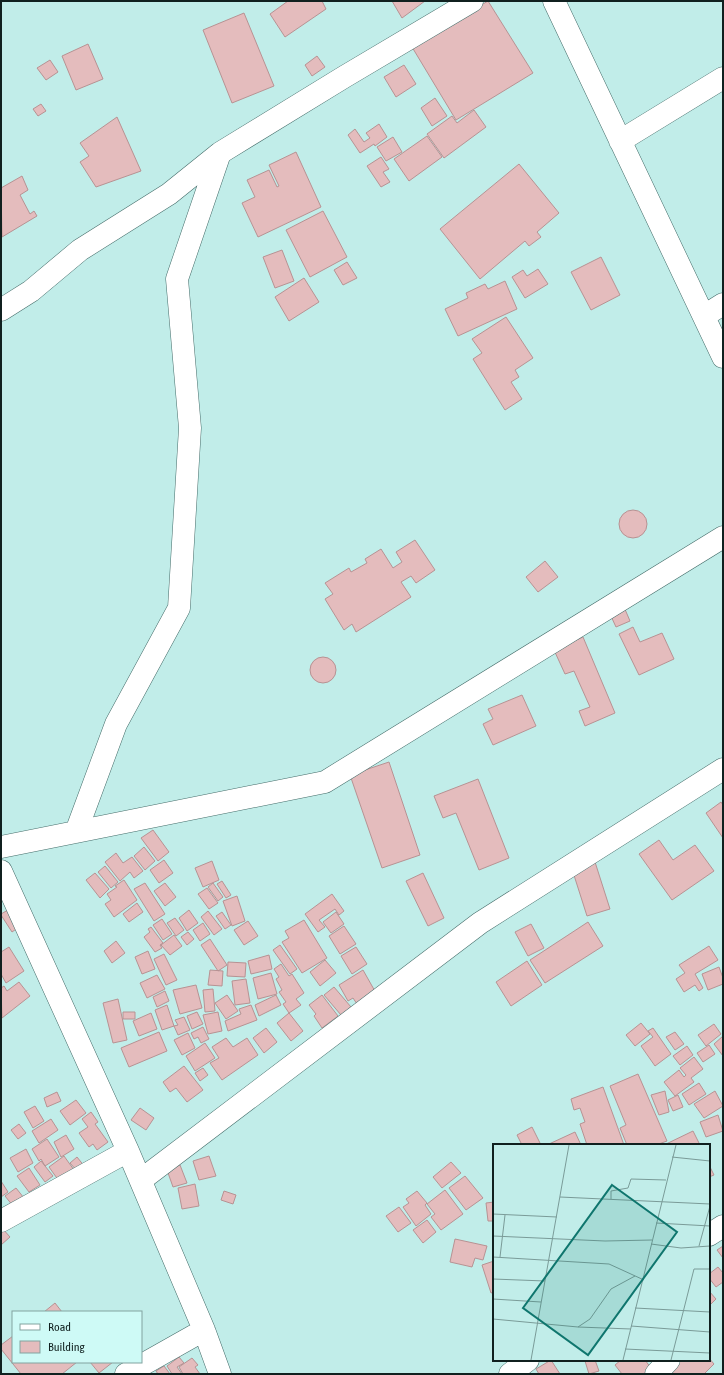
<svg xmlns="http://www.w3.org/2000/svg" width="724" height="1375" font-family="'Asap Condensed',sans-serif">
<rect width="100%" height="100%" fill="#c1ede9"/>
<path fill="#e4bcbd" stroke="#b79293" d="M288,1H322L326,9L285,37L270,14Z
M392,1H425L402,18Z
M488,1L533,73L456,120L412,47Z
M244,13L274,86L232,103L203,30Z
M88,44L103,79L76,90L62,56Z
M317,56L325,67L312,76L305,65Z
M50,60L58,72L46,80L37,68Z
M404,65L416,84L396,97L384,77Z
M435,98L447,116L432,126L421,108Z
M41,104L46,111L38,116L33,109Z
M474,110L486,127L444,158L427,134L452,116L457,123Z
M117,117L141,171L96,187L80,162L89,156L80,143Z
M379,124L387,137L375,146L374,144L360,153L348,135L355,129L364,142L370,138L366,133Z
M427,136L442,157L409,181L394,159Z
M393,137L402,152L386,161L377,147Z
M296,152L321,207L258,237L242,203L255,197L247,180L269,170L277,187L279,186L269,165Z
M381,157L389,169L383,172L390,182L381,187L367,166Z
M519,164L559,213L537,232L541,237L529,246L525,241L480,279L440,229Z
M22,176L28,190L20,195L30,214L34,211L37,216L2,237L1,188Z
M323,211L347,257L310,277L286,230Z
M282,250L294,281L275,288L263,257Z
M601,257L620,295L591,310L571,272Z
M347,262L357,278L343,285L334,270Z
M538,269L548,284L525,298L512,277L523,270L527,276Z
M304,278L319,302L289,321L275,297Z
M505,281L517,309L458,336L445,309L468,298L466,293L485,284L488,289Z
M506,317L533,358L515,370L519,377L511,382L522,399L505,410L473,359L482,353L472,339Z
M619 524a14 14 0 1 1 28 0a14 14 0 1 1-28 0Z
M415,540L435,570L416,583L411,576L401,582L411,597L356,632L352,624L344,630L325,599L333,594L325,583L349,568L351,572L367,563L365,559L381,549L393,568L402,562L396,552Z
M545,561L558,577L538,592L526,577Z
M624,607L630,621L616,627L610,614Z
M633,627L640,642L662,633L674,659L639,675L619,634Z
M583,637L615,713L585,726L579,711L590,707L574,671L565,674L554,650Z
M310 670a13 13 0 1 1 26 0a13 13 0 1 1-26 0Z
M522,695L536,726L493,745L483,724L493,719L488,709Z
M389,762L420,855L382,868L350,775Z
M478,779L509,858L479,870L456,813L443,818L434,796Z
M721,802L723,805V838L706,813Z
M153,830L169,852L158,861L141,838Z
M659,840L673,860L695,845L714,871L672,900L639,854Z
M144,847L155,861L145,870L134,856Z
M116,853L123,863L132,857L143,871L134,878L130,872L120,881L105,862Z
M164,860L173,873L159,883L150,870Z
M212,861L219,880L203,887L195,868Z
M595,862L610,909L587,916L572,869Z
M105,866L118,882L111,888L98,872Z
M95,873L109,889L100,898L86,880Z
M423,873L444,918L428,926L406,881Z
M124,880L137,900L114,917L105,904L111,900L107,894L117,887L115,886Z
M222,881L231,895L226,898L217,884Z
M145,883L165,914L154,921L134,889Z
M165,883L176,897L165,906L154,891Z
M213,883L223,897L218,901L208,887Z
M207,888L218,903L209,909L198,894Z
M332,894L344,911L339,915L335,909L319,920L325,927L318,932L305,914Z
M237,896L245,921L232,926L223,901Z
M137,903L143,912L129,922L123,914Z
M8,910L19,927L12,932L1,915V914Z
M189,910L198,923L187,931L179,918Z
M208,911L222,929L214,935L201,917Z
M222,912L231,925L225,929L216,916Z
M336,912L344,924L331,933L323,922Z
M175,918L184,930L176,936L167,923Z
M162,919L172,934L163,940L153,925Z
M304,920L327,958L302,973L282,942L289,938L285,931Z
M248,921L258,936L244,945L234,930Z
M588,922L603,946L545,983L530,960Z
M203,923L210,934L200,941L193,930Z
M531,924L544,948L528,956L515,932Z
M344,926L356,944L340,954L329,936Z
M151,927L163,943L160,945L162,948L155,952L144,937L150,932L148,929Z
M188,932L194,939L187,945L181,937Z
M174,935L182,946L170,955L161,945Z
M210,939L227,965L218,971L201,945Z
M116,941L125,953L112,963L104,951Z
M280,945L297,969L290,974L273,950Z
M709,946L718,960L695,974L703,988L699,991L695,985L684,992L676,979L685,973L679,965Z
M9,947L24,971L6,983L1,974V952Z
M356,947L367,964L352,974L341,956Z
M148,951L155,969L142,974L135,957Z
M164,954L177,980L166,985L154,959Z
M269,955L272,969L251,974L248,961Z
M325,960L336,973L320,986L310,972Z
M527,961L542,985L511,1006L496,982Z
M228,962L246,963L245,977L227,976Z
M281,964L289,976L292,974L304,993L296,999L301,1005L289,1013L283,1004L286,1002L279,992L282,990L276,979L279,977L274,969Z
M719,967L723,978V984L708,990L702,974Z
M210,970L223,971L222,986L208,985Z
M363,970L376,993L357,1004L353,998L348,1001L339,985Z
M271,973L277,994L258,999L253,978Z
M157,975L165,989L147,998L140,983Z
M246,979L250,1003L235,1005L232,981Z
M19,982L30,996L2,1018L1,988L4,986L7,991Z
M196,985L202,1008L180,1014L173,990Z
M334,987L351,1007L341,1015L324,995Z
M213,989L215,1011L205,1012L203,990Z
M165,991L169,1001L157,1007L153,997Z
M227,995L238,1011L226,1019L215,1003Z
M276,995L281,1005L259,1016L255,1005Z
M322,995L338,1016L322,1028L314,1016L316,1014L309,1005Z
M118,999L127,1040L113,1043L103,1003Z
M167,1005L174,1026L162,1030L155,1010Z
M251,1005L257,1020L228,1031L225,1021L241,1014L239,1009Z
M123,1012H135V1019H123Z
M197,1012L203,1024L192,1029L187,1016Z
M218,1012L222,1031L208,1034L203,1015Z
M151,1013L157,1029L139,1036L133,1021Z
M289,1013L303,1031L291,1041L277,1023Z
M184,1017L190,1030L178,1035L174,1026L178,1025L175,1020Z
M641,1023L650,1034L635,1046L626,1035Z
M714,1024L721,1034L706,1046L698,1035Z
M203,1027L209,1039L201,1043L198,1037L194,1039L191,1033Z
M266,1028L277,1042L264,1053L253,1038Z
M653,1028L671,1054L655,1066L641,1046L653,1037L648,1031Z
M159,1032L167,1051L129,1067L121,1048Z
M675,1032L684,1044L675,1050L666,1037Z
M188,1033L195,1048L182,1055L174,1040Z
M723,1036V1056L714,1044Z
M226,1038L233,1047L247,1038L258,1055L222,1080L210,1063L219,1058L212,1047Z
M205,1043L215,1058L195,1071L186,1056Z
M709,1045L715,1054L703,1062L697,1053Z
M687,1046L693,1055L680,1065L673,1056Z
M694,1057L703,1069L691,1078L694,1082L675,1096L664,1082L679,1070L684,1077L686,1075L680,1068Z
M184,1066L203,1090L187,1102L176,1088L170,1092L163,1082Z
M203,1068L208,1075L200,1081L195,1073Z
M638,1074L667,1141L656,1145H627L620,1128L626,1125L610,1086Z
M699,1083L706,1094L689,1105L682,1094Z
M603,1087L624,1145H587L580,1124L585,1122L580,1108L574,1110L571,1099Z
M665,1091L669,1112L659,1115L651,1095Z
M715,1091L723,1106L704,1118L694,1104Z
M57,1092L61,1101L47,1107L44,1098Z
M678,1095L683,1107L673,1111L668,1100Z
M76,1100L86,1113L70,1125L60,1111Z
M35,1106L44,1121L33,1128L24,1112Z
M140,1108L154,1118L146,1130L131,1120Z
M91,1112L98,1122L95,1124L108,1142L97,1150L93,1144L89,1147L79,1133L88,1127L82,1119Z
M718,1115L723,1131L706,1137L700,1122Z
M51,1119L58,1130L39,1143L32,1131Z
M19,1124L26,1133L18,1139L11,1130Z
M532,1127L541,1145H522L517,1135Z
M693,1131L700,1145H664Z
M575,1132L581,1145H550L549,1144Z
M66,1135L74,1149L61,1157L54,1142Z
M47,1139L59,1157L45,1166L41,1159L39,1161L32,1149Z
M26,1149L33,1163L18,1172L10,1158Z
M64,1156L74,1170L59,1181L49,1167Z
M209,1156L216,1176L199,1180L193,1161Z
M77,1157L85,1167L78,1172L70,1163Z
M41,1161L53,1176L45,1182L34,1167Z
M451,1162L461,1173L442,1188L433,1177Z
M180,1165L187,1183L173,1187L167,1170Z
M709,1165L714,1175L709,1177Z
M29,1168L40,1185L29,1192L17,1176Z
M465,1176L483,1198L466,1210L449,1188Z
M1,1181L8,1192L1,1197Z
M195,1184L199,1206L182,1209L178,1188Z
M16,1188L24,1198L13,1206L5,1196Z
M445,1190L463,1214L441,1230L431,1217L435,1214L427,1204Z
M224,1191L236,1195L233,1204L221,1200Z
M417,1191L427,1203L425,1205L431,1214L416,1226L403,1207L409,1203L406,1199Z
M494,1202V1221H488L486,1203Z
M399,1207L411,1223L398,1232L386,1216Z
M427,1220L436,1232L423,1243L413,1230Z
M2,1228L10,1237L1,1245V1229Z
M455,1239L487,1246L483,1260L475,1258L472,1267L450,1262Z
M723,1246V1258L717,1250Z
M494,1261V1292L491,1293L482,1265Z
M718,1267L723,1273V1282L716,1287L709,1278V1274Z
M709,1291L716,1299L709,1306Z
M55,1303L62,1312H44Z
M13,1336V1362H77L62,1374H21L1,1349V1345Z
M179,1357L184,1363L177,1367L182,1374H172L167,1366Z
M192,1358L198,1365L195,1367L200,1374H183L179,1367Z
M709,1358L714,1364L704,1374H674L671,1371L682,1360H709Z
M551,1360L560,1374H539L536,1369Z
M587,1360H595L599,1371L589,1374L585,1361Z
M621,1360H645L651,1368L644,1374H622L615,1365Z
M90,1362H113L99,1373Z
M164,1366L170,1374H158L156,1371Z"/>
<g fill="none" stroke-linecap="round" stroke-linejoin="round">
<g stroke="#446c69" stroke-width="23">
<path id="street" d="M554,1L723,357
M620,141L723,78
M1,310L31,291L80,250L169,194L220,153L344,77L472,1
M704,316L723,304
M76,832L116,724L179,608L190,428L177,279L220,153
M1,847L325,782L723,537
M1,871L128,1151L204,1330L220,1374
M141,1180L480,923L723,769
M1,1221L128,1151
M709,1235L723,1226
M126,1374L204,1330
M510,1374L528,1360
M656,1374L669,1360"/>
</g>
<use href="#street" stroke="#fff" stroke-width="22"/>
</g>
<g transform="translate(493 1144)">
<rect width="217" height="217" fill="#c1ede9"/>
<path fill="none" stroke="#7a9b98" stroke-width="1" d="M179,13L217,17M67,53L217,60M118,55V47L135,44L138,35L173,36M0,70L64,73M163,79L217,82M0,92L112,97L159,96M158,100L188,104L217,102M206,102L217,62M0,113L116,120L151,136M7,113L12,71M0,135L52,137M0,155L48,158M142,164L217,168M0,175L85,183L138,185M138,182L217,188M85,183L97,175L118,145L142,132M132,205L217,209M38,216L76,1M130,216L183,1M178,216L201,125H217"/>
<path fill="#0f766e" fill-opacity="0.15" stroke="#0f766e" stroke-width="2" d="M119,41L184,88L95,211L30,164Z"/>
<rect width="217" height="217" fill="none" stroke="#10201f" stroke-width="2"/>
</g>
<rect width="724" height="1375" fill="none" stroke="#10201f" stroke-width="4"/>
<rect x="12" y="1311" width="130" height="52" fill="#cefaf6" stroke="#82a3a0"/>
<rect x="20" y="1324" width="20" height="6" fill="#ffffff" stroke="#82a3a0"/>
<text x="48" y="1331" font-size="12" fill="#10201f">Road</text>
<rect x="20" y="1341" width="20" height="12" fill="#e4bcbd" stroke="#82a3a0"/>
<text x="48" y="1351" font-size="12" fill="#10201f">Building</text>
</svg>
